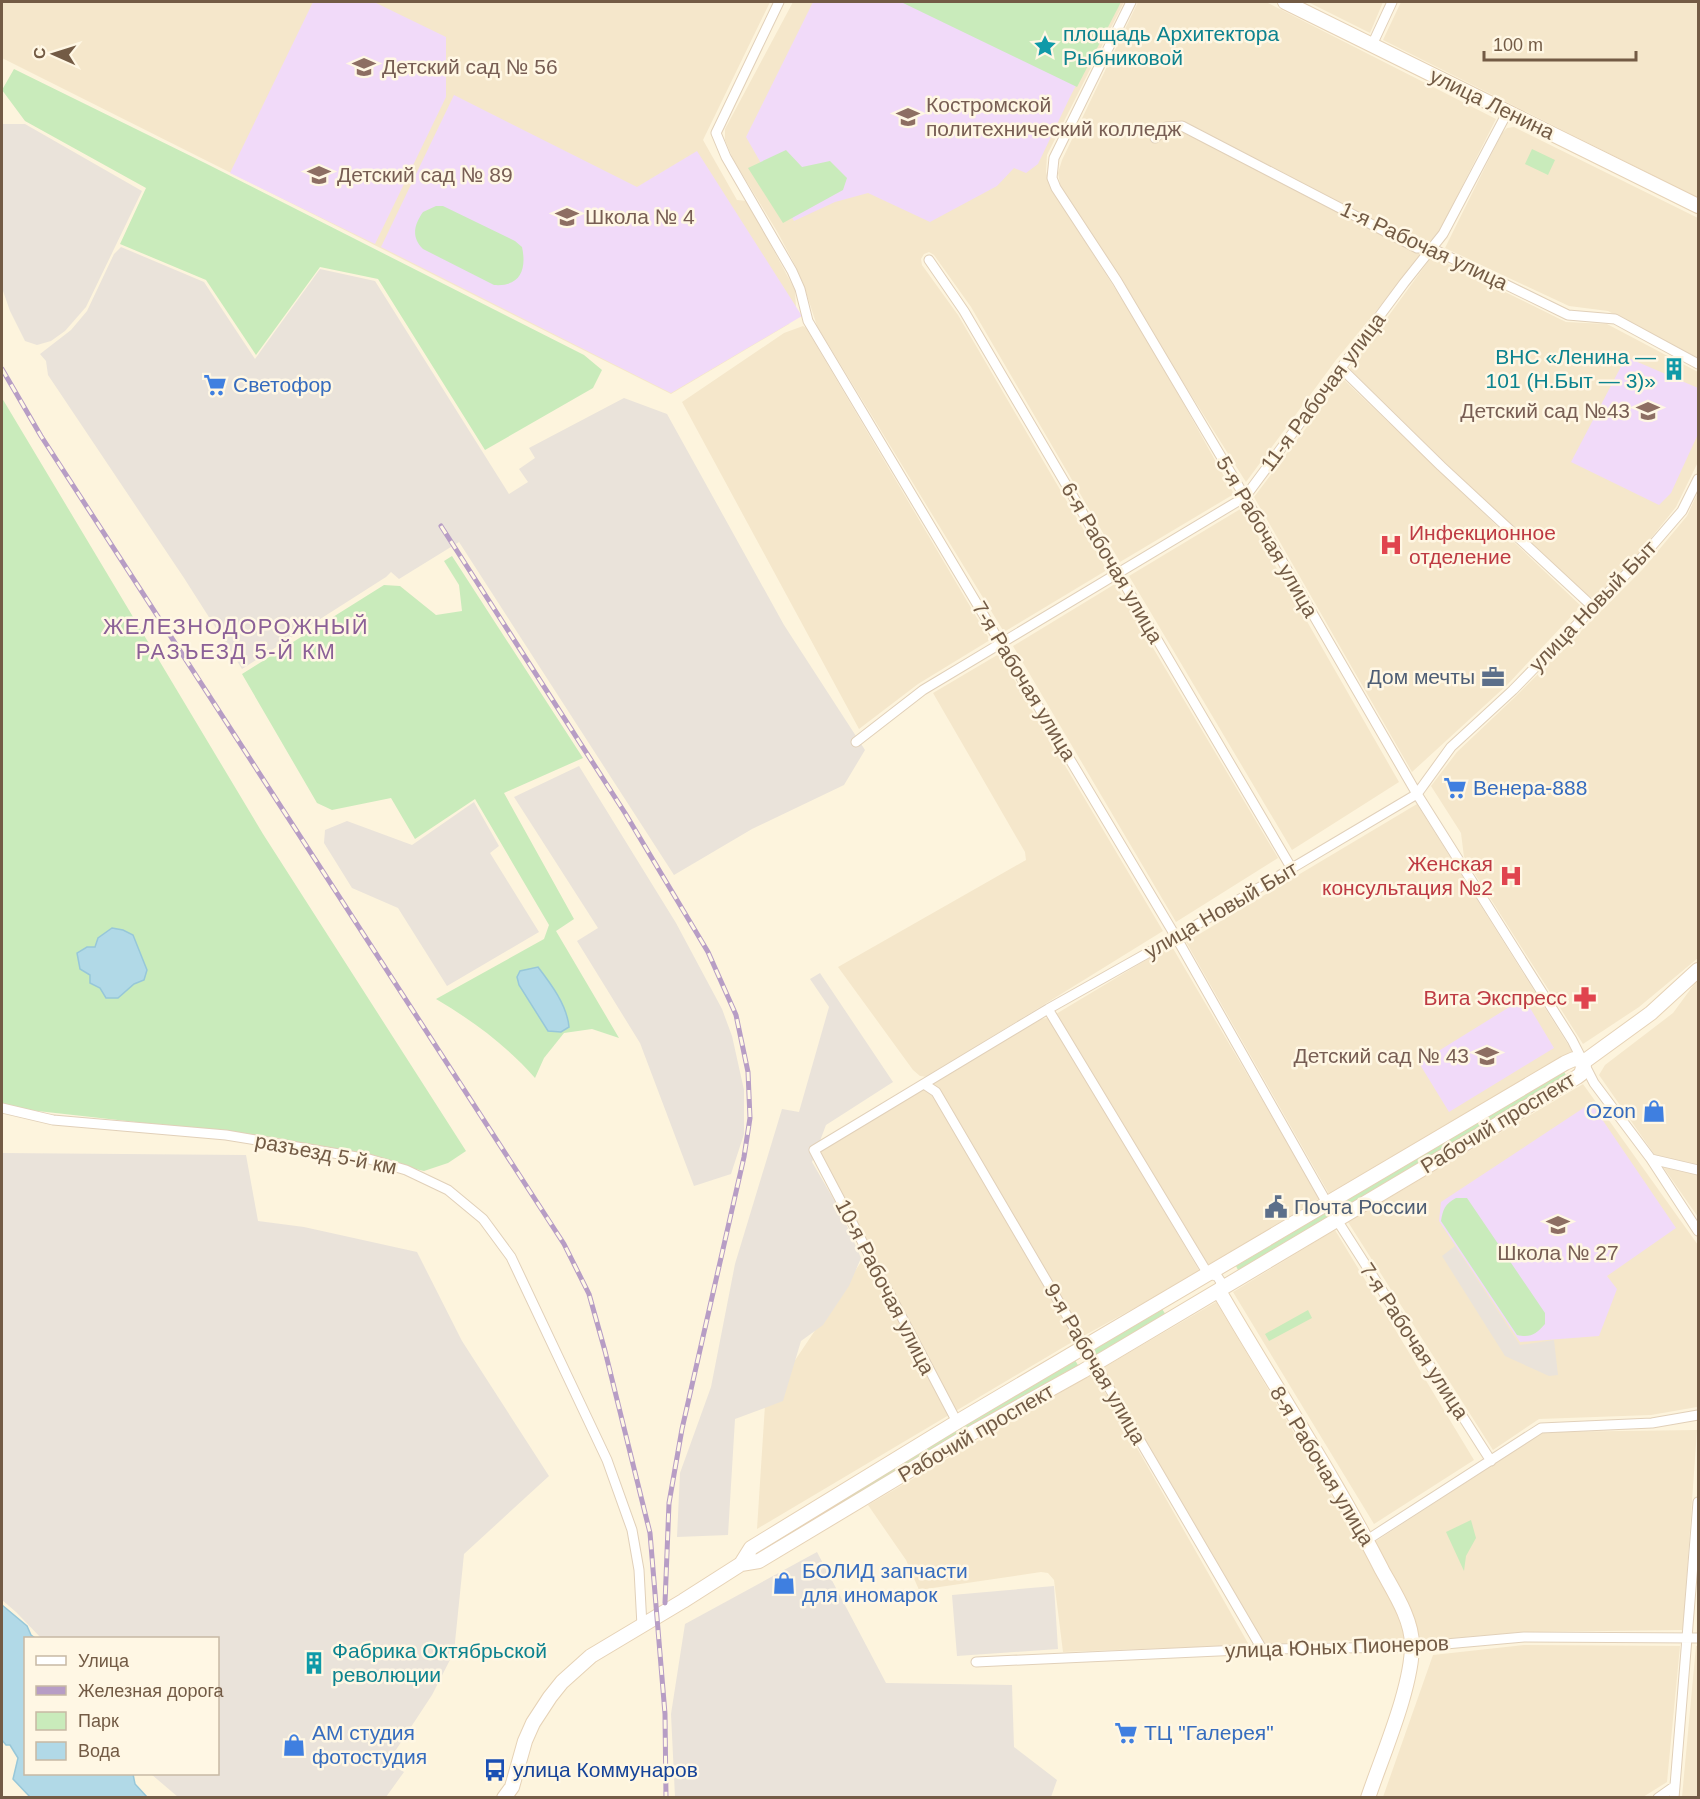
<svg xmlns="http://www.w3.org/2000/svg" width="1700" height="1799" font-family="Arial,sans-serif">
<rect width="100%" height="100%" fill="#fdf4dd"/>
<path fill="#f5e7cb" d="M2,2H770L703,140L737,200L747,201L795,290L796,308L789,324L671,394L2,58Z
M793,2H1124L1047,155L1046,172L1051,188L1149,342L1234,494L1120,562L971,307L934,255L929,252L924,254L921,259L922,265L958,315L1107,570L1004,632L817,326L803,283L796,267L778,233L733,159L725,140V129Z
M1138,2H1266L1496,119L1436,238L1336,360L1246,482L1061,189L1058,173L1062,160Z
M1308,2H1383L1370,33Z
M1401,2H1698V198L1383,40Z
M1514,127L1698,218V358L1608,311L1569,306L1445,248L1502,133L1507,128Z
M1432,256L1566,322L1607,324L1698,372V462L1676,507L1631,563L1600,596L1593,598L1585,594L1464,481L1350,369Z
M803,326L806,328L990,640L918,684L859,729L682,402L784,333Z
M1343,379L1581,606L1507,685L1412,772L1254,497Z
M1698,492V958L1639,1007L1583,1044L1464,857L1461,833L1431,786L1457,752L1514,698L1643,569L1687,516Z
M1242,508L1399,782L1292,850L1129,576Z
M1115,584L1278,858L1176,922L1013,646Z
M999,654L1163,931L927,1077L920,1076L913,1070L838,967L1026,860L1025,852L933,693Z
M1417,804L1572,1051L1329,1194L1186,942Z
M1171,945L1320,1198L1209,1266L1056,1014Z
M1698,979V1217L1599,1075L1605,1065L1673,1013Z
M1047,1018L1053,1022L1200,1272L1067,1345L757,1529L765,1405L867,1253L818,1153L1041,1019Z
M1583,1084L1698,1245L1697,1407L1651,1415L1539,1419L1493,1450L1348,1222Z
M1335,1230L1474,1460L1374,1524L1233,1292Z
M1216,1302L1388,1590L1406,1639L1264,1644L1103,1368Z
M1094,1373L1153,1476L1249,1645L1063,1652L1054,1580L1048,1573L1041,1572L919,1590L906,1560L868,1505Z
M1697,1430L1683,1630L1524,1632L1418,1641L1373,1543L1543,1432Z
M1524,1645L1680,1646L1667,1782L1643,1797H1383L1433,1655Z
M1696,1646H1698V1797H1682Z"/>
<path fill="#eae3da" d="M2,124H25L142,191L86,307L65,331L51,341L37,345L25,341L10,311L2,288Z
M121,247L204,282L255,359L320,269L375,281L509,494L528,482L519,469L535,458L529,448L624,398L667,414L784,625L865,750L844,785L752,829L674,875L459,542L399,579L391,572L386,577L242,669L184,578L48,375L46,361L40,354L71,330L87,311L114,254Z
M579,766L676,923L722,1009L732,1036L744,1090V1134L731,1174L694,1186L640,1043L577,941L598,928L514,797Z
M474,802L499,846L490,853L539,932L447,986L398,908L352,888L324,843L325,830L347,821L412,845Z
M820,973L893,1082L826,1125L812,1162L840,1210L861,1258L849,1286L823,1325L801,1341L783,1401L735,1419L728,1535L677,1537L680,1473L711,1387L735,1264L782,1109L799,1112L829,1007L810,979Z
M2,1153L246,1155L258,1221L304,1227L417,1252L462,1341L549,1476L464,1554L454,1652L432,1695L388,1762L404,1772L386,1797H178L151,1774H218V1638H41L16,1612L2,1600Z
M1455,1246L1520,1345L1554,1340L1558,1375L1549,1376L1505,1356L1442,1256Z
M817,1552L886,1683L1012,1685L1014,1747L1057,1780L1051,1797H675L671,1714L685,1624Z
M1054,1586L1058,1649L957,1656L952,1595Z"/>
<path fill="#f1daf9" d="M313,2H374L446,37V97L375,244L230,173Z
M813,2H1119L1070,97L1038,164L1026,173L1014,168L997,186L930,222L868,193L835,202L794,221L746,137Z
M454,95L637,187L697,151L802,316L671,393L381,247Z
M1626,357L1698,388V434L1671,493L1659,505L1571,462Z
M1524,998L1554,1048L1449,1112L1419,1063Z
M1591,1103L1676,1228L1607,1276L1617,1289L1599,1336L1520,1342L1439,1221L1441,1202Z"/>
<path fill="#c9ebbb" d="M901,2H1121L1077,87Z
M14,69L205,163L584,355L602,370L593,388L485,450L378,279L320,267L256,355L206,280L120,244L146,188L25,121L2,90Z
M1532,149L1555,160L1548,175L1525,164Z
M786,150L802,167L830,161L847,178L843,190L783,223L748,168Z
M436,206H443L515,241L522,247C527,270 520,287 494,285L423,249C411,237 414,225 423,212Z
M2,398L263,834L466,1151L448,1163L424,1171L279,1138L2,1107Z
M452,556L583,758L504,793L574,919L556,931L619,1038L592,1029L564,1033L544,1058L535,1078C506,1045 473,1021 436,999L544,939L549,925L475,799L415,839L391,798L332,810L317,803L242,674L384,585L400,586L436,615L462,611L459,585L444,561Z
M1564,1071L1567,1078L1345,1208L1341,1202Z
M1456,1198H1467L1545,1313V1324C1536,1334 1531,1338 1517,1335L1441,1221C1443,1209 1445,1204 1456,1198Z
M1328,1211L1331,1216L1239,1272L1236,1266Z
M1162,1309L1166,1315L1096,1356L1092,1350Z
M1308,1310L1312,1318L1269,1341L1265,1334Z
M1075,1360L1079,1367L835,1510L832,1504Z
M1471,1520L1476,1538L1466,1556L1464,1571L1446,1532Z"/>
<path fill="#b1d9e7" stroke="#97c7d9" stroke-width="1.5" d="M112,928L123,930L133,935L147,970L144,980L134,984L118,998H106L100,988L90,983V975L80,969L77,953L87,947H95L98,938Z
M538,967C551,984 567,1005 569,1027L561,1032L548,1031L519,985L517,977L520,971Z
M2,1605L27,1626L31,1635L35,1638H26V1774H133L135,1784L147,1797H30L13,1779L18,1758L10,1745H6L2,1740Z"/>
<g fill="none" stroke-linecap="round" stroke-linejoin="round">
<g stroke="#e1d0b9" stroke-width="11">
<path id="street" d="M779,2L716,133L726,157L792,271L800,289L808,321L1176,937L1327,1203
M1131,2L1054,158L1052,178L1056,188L1117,281L1245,497L1417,794L1572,1040L1594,1083L1651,1159L1698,1231
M1372,45L1392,2
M1155,138L1166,127L1182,126L1417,248H1431L1568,315L1615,319L1698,364
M929,260L964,311L1292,869
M1341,368L1441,466L1593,607
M856,742L923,690L1245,497L1404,283L1443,234L1508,111
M1048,1009L1208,1274L1217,1276L1221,1282L1219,1291
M924,1084L936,1092L1262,1649
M2,1108L53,1120L226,1135L369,1159L406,1170L448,1190L483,1219L511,1257L607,1460L632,1530L639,1570L642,1626
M1651,1159L1698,1170
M1337,1220L1491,1461
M957,1422L814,1150L1048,1009L1176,937L1417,794L1451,747L1513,690L1638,562L1682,511L1698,479
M1367,1540L1541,1428L1652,1423L1698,1415
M976,1662L1262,1649L1412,1647L1524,1637L1698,1638
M1658,1798L1675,1786
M1674,1798L1698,1502"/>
</g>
<g stroke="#e6d2b6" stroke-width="16">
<path id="secondary" d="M1285,2L1698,206
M1219,1291C1273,1384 1333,1474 1382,1570C1394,1592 1412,1619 1412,1645C1412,1688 1382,1756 1368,1798
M741,1564L751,1548L957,1422L1565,1063L1574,1059L1585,1061
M504,1798L512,1787L525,1741L533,1723L550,1697L562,1682L591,1656L683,1601L741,1564L759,1561L977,1430L1083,1371L1577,1077L1581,1074L1585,1061L1651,1013L1698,970"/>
</g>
<use href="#street" stroke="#fff" stroke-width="9"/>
<use href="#secondary" stroke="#fff" stroke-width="14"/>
<g stroke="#b79dc5" stroke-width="5">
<path id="rail" d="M2,369L41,436L564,1244L589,1294L605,1351L650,1533L665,1714L666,1798
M441,526L625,813L708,952L736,1015L748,1072L750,1118L744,1157L682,1429L669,1503L665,1603"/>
</g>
<use href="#rail" stroke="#fff7e4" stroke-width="3" stroke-dasharray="9" stroke-linecap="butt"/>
</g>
<defs>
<g id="sight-bare" transform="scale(1.8)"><path d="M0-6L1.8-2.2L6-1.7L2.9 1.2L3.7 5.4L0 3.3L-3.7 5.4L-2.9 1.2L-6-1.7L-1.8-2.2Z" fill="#0f9aa8" stroke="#fff7e4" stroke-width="2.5" paint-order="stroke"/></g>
<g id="school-bare" transform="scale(1.8)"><path d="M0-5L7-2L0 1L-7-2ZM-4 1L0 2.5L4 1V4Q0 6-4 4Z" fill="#8d6e63" stroke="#fff7e4" stroke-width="2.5" paint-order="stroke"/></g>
<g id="university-bare" transform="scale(1.8)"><path d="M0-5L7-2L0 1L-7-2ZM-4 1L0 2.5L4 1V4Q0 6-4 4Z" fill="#8d6e63" stroke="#fff7e4" stroke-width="2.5" paint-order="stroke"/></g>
<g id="building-bare" transform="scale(1.8)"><path d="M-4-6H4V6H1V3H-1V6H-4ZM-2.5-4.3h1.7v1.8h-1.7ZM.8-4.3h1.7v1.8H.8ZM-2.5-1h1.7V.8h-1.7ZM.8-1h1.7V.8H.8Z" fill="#0f9aa8" stroke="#fff7e4" stroke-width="2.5" paint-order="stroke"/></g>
<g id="supermarket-bare" transform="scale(1.8)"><path d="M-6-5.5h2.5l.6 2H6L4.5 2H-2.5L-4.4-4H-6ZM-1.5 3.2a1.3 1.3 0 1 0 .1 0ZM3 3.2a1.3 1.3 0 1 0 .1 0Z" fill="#3f7fe0" stroke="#fff7e4" stroke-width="2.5" paint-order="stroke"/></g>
<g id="hospital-bare" transform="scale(1.8)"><path d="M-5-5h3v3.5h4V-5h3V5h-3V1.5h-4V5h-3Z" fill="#e0444e" stroke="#fff7e4" stroke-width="2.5" paint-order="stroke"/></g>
<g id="office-bare" transform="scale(1.8)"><path d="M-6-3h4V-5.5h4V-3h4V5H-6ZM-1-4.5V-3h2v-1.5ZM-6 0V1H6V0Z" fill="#5c6f8a" stroke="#fff7e4" stroke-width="2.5" paint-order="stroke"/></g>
<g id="pharmacy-bare" transform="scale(1.8)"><path d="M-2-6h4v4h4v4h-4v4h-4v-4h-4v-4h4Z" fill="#e0444e" stroke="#fff7e4" stroke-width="2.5" paint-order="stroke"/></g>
<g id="shop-bare" transform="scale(1.8)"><path d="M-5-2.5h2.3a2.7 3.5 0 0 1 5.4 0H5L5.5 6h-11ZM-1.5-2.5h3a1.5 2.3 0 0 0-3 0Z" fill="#3f7fe0" stroke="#fff7e4" stroke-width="2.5" paint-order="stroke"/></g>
<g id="civic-bare" transform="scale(1.8)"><path d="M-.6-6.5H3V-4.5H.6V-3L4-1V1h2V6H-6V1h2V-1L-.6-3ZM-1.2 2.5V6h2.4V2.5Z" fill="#5c6f8a" stroke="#fff7e4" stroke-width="2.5" paint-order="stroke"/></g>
<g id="bus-bare" transform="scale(1.8)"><path d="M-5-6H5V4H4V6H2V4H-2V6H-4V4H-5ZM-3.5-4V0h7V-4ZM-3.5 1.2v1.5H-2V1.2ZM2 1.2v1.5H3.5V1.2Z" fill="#1a4fb4" stroke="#fff7e4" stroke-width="2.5" paint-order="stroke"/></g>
</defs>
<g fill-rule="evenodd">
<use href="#sight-bare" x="1045" y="46"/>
<use href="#school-bare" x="364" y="67"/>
<use href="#university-bare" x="908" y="117"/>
<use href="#school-bare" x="319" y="175"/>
<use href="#school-bare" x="567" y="217"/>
<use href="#building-bare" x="1674" y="369"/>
<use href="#supermarket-bare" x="215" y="385"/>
<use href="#school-bare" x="1648" y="411"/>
<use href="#hospital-bare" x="1391" y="545"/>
<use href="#office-bare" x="1493" y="677"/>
<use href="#supermarket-bare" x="1455" y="788"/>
<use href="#hospital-bare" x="1511" y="876"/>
<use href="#pharmacy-bare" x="1585" y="998"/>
<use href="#school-bare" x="1487" y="1056"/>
<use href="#shop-bare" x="1654" y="1111"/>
<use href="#civic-bare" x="1276" y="1207"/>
<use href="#school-bare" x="1558" y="1225"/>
<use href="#shop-bare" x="784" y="1583"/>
<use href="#building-bare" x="314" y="1663"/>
<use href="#supermarket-bare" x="1126" y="1733"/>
<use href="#shop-bare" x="294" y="1745"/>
<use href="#bus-bare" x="495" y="1770"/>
</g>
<g text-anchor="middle" stroke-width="5" stroke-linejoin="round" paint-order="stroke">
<g font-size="21" fill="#0d838f" stroke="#fff7e4" text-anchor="start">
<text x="1063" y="41">площадь Архитектора<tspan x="1063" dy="24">Рыбниковой</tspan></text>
<text x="1656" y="364" text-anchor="end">ВНС «Ленина —<tspan x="1656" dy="24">101 (Н.Быт — 3)»</tspan></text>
<text x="332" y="1658">Фабрика Октябрьской<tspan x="332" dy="24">революции</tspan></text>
</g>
<g font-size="21" fill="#785e54" stroke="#fff7e4" text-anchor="start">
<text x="382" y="74">Детский сад № 56</text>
<text x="926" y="112">Костромской<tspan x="926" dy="24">политехнический колледж</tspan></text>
<text x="337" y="182">Детский сад № 89</text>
<text x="585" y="224">Школа № 4</text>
<text x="1630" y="418" text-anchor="end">Детский сад №43</text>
<text x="1469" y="1063" text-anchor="end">Детский сад № 43</text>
<text x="1558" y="1260" text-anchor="middle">Школа № 27</text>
</g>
<g font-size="21" fill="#735b45" stroke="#fff7e4">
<text transform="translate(1492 104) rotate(26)" y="7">улица Ленина</text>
<text transform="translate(1424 246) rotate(25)" y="7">1-я Рабочая улица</text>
<text transform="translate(1323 392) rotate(-53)" y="7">11-я Рабочая улица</text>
<text transform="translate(1267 537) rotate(60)" y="7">5-я Рабочая улица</text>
<text transform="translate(1112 563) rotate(60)" y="7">6-я Рабочая улица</text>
<text transform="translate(1593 606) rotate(-46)" y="7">улица Новый Быт</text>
<text transform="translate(1024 681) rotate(59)" y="7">7-я Рабочая улица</text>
<text transform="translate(1221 910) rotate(-30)" y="7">улица Новый Быт</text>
<text transform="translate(1498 1123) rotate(-31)" y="7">Рабочий проспект</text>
<text transform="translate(326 1154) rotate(11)" y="7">разъезд 5-й км</text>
<text transform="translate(885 1287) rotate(63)" y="7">10-я Рабочая улица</text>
<text transform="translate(1414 1341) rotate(57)" y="7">7-я Рабочая улица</text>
<text transform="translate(1095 1364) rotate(60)" y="7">9-я Рабочая улица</text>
<text transform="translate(976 1433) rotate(-30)" y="7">Рабочий проспект</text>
<text transform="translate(1322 1466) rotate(59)" y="7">8-я Рабочая улица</text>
<text transform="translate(1337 1647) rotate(-2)" y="7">улица Юных Пионеров</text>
</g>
<g font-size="21" fill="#366cbe" stroke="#fff7e4" text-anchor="start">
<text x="233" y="392">Светофор</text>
<text x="1473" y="795">Венера-888</text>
<text x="1636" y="1118" text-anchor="end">Ozon</text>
<text x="802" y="1578">БОЛИД запчасти<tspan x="802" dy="24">для иномарок</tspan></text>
<text x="312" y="1740">АМ студия<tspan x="312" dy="24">фотостудия</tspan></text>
<text x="1144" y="1740">ТЦ "Галерея"</text>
</g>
<g font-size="21" fill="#be3a42" stroke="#fff7e4" text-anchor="end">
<text x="1409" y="540" text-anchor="start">Инфекционное<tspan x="1409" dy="24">отделение</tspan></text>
<text x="1493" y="871">Женская<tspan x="1493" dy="24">консультация №2</tspan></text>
<text x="1567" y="1005">Вита Экспресс</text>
</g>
<g font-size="21" fill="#4e5e75" stroke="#fff7e4" text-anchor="end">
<text x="1475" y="684">Дом мечты</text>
<text x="1294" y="1214" text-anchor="start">Почта России</text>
</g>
<g font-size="21" fill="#164399" stroke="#fff7e4" text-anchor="start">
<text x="513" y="1777">улица Коммунаров</text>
</g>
<g font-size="22" letter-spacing="1.5" fill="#8b6097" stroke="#fff7e4">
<text x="236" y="634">ЖЕЛЕЗНОДОРОЖНЫЙ<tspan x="236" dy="25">РАЗЪЕЗД 5-Й КМ</tspan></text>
</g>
</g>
<rect width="1700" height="1799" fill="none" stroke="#735b45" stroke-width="6"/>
<rect x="24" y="1637" width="195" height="138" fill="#fff7e4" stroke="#c7b9a4" stroke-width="1.5"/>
<rect x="36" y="1656" width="30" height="9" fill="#ffffff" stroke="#c7b9a4" stroke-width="1.5"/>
<text x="78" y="1667" font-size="18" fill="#735b45">Улица</text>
<rect x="36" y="1686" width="30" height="9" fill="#b79dc5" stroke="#c7b9a4" stroke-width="1.5"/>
<text x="78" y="1697" font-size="18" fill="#735b45">Железная дорога</text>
<rect x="36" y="1712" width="30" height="18" fill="#c9ebbb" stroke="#c7b9a4" stroke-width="1.5"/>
<text x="78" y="1727" font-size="18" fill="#735b45">Парк</text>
<rect x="36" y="1742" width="30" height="18" fill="#b1d9e7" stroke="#c7b9a4" stroke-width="1.5"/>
<text x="78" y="1757" font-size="18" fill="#735b45">Вода</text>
<g transform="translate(54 54) rotate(273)" stroke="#fff7e4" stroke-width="4.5" paint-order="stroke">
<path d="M0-4.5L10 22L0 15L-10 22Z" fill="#735b45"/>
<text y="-9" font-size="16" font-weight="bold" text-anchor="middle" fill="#735b45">С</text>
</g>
<path d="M1484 51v9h152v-9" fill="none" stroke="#735b45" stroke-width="3"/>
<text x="1493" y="51" font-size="18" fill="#735b45" stroke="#fff7e4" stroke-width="4.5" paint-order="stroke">100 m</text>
</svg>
